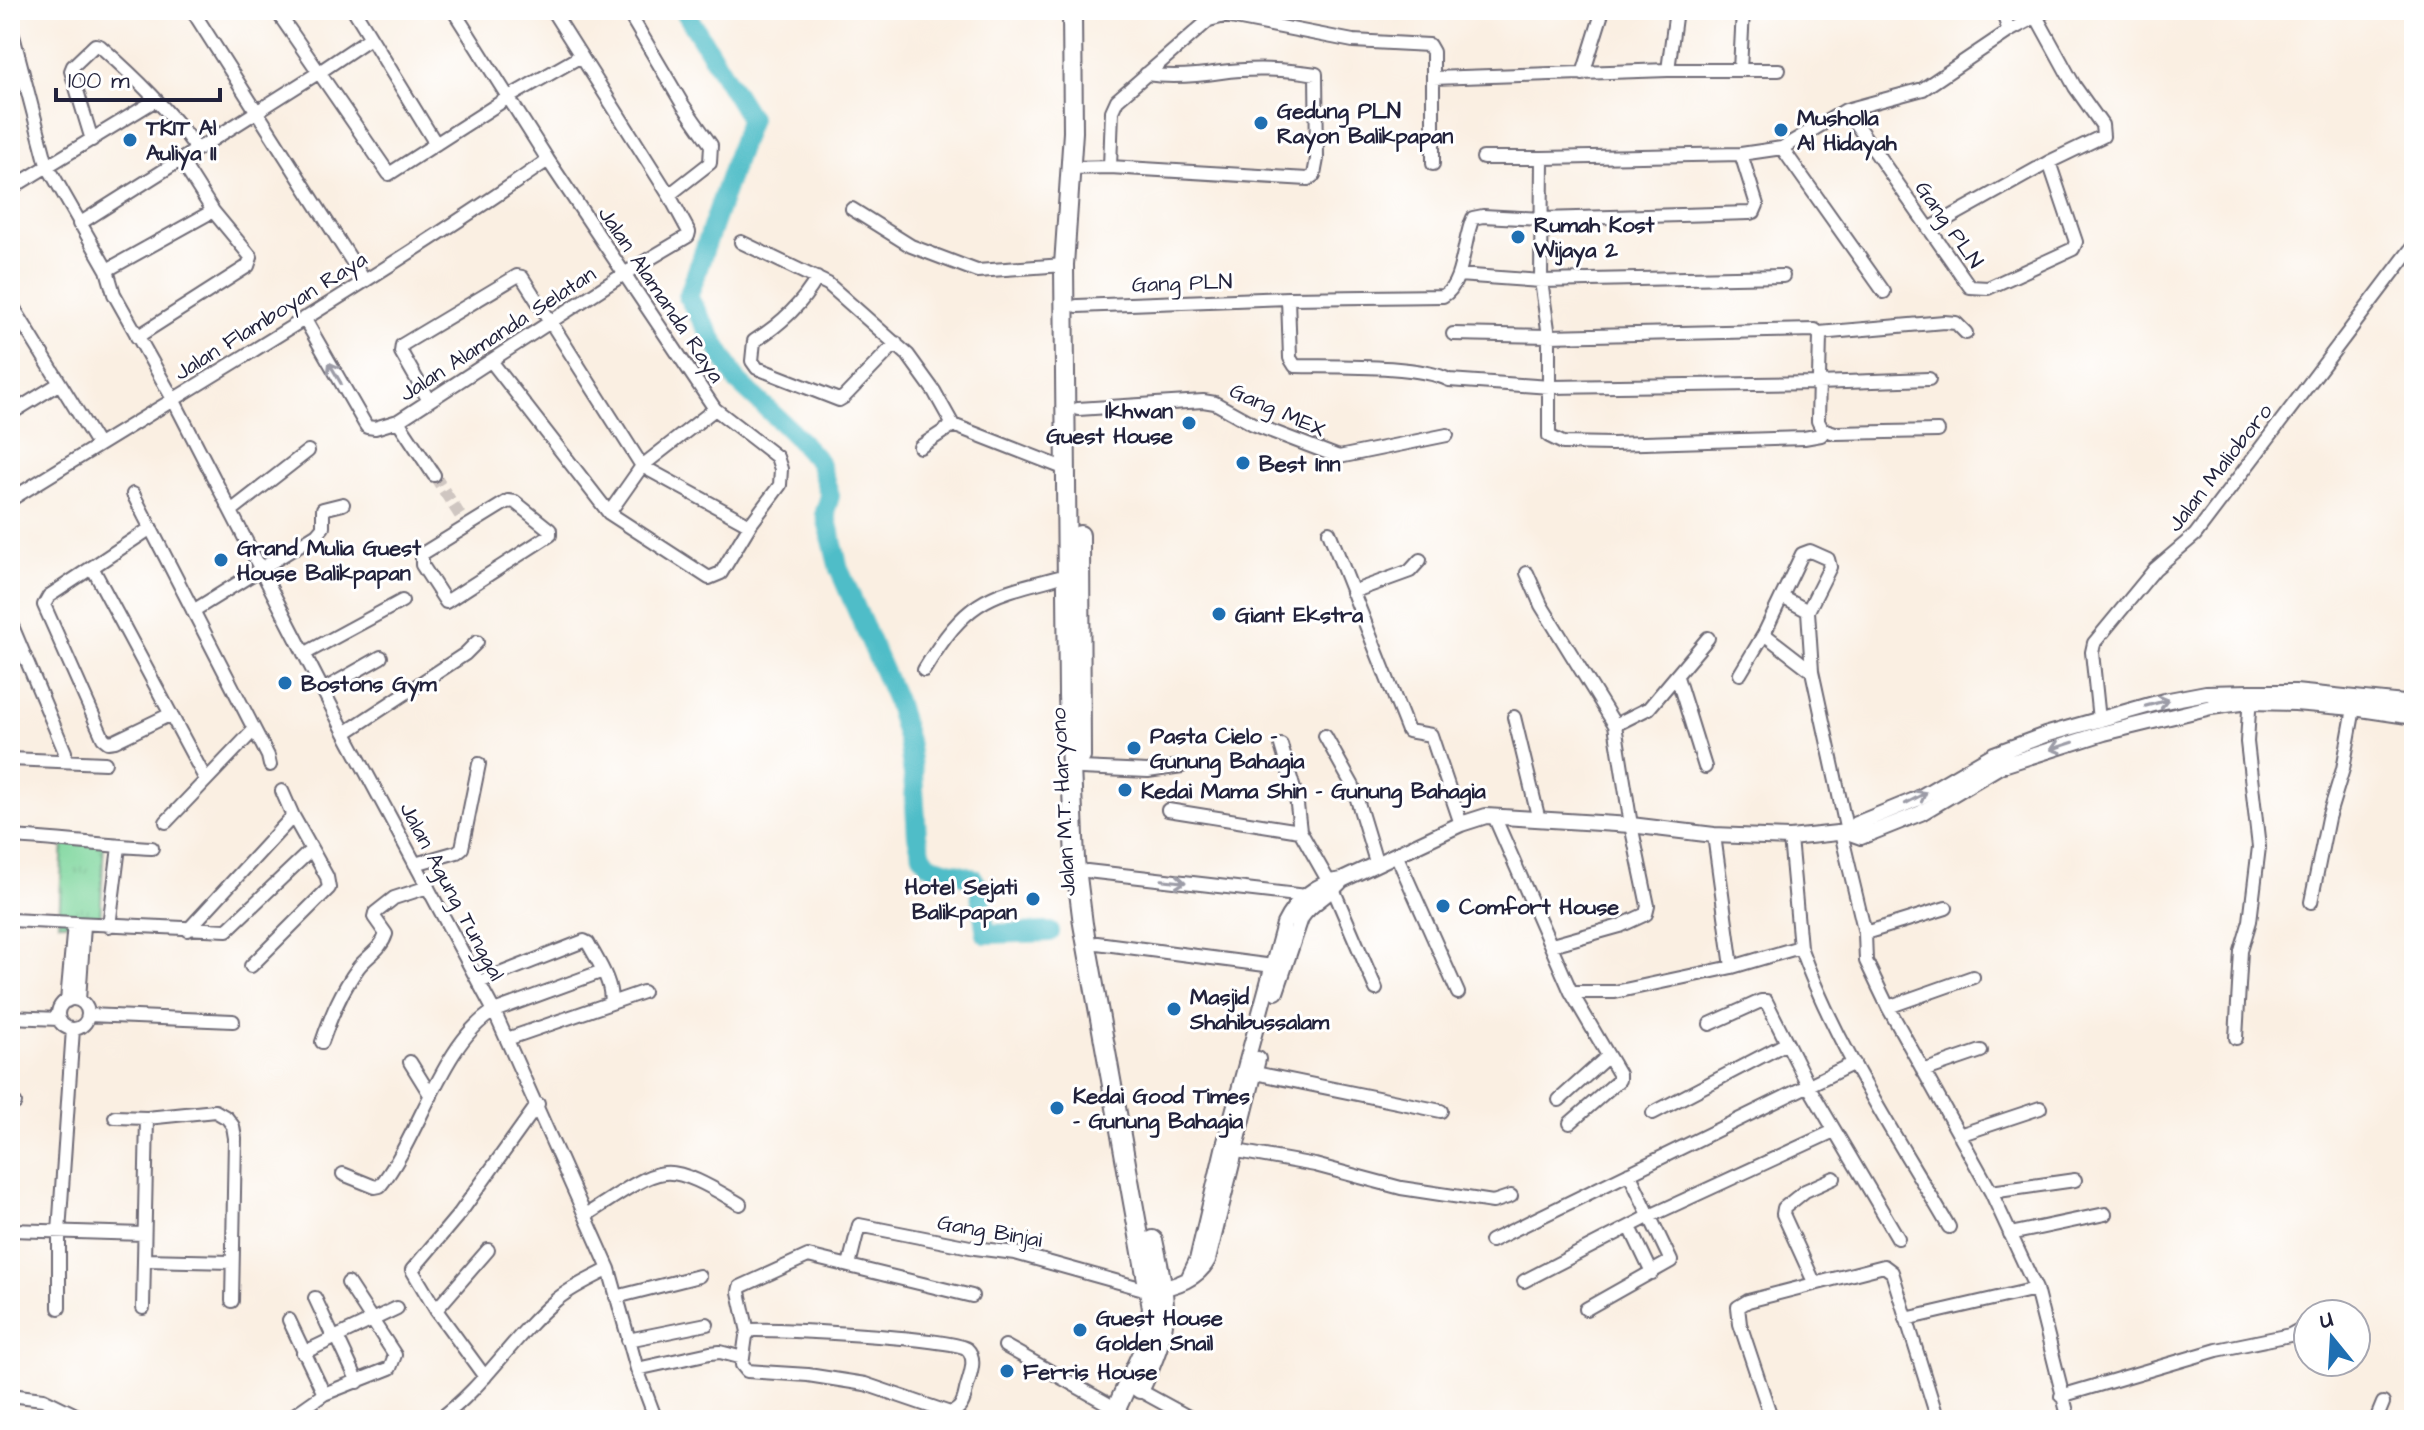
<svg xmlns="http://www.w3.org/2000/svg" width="2424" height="1430" font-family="'Architects Daughter',sans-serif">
<defs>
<pattern id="grass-tufts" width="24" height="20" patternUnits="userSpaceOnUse" patternTransform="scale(2)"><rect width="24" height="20" fill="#7cd59b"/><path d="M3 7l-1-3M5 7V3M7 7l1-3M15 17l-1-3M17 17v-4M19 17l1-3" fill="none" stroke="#6bb786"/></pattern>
</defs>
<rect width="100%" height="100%" fill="#fff"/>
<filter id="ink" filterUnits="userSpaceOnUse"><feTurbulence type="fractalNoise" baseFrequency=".0125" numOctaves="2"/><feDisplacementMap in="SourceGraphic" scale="16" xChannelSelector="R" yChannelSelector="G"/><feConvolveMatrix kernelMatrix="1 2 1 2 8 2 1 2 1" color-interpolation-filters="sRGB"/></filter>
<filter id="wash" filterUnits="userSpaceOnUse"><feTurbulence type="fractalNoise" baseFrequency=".006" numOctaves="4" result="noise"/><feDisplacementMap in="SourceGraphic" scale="32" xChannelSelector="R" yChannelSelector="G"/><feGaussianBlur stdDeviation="1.8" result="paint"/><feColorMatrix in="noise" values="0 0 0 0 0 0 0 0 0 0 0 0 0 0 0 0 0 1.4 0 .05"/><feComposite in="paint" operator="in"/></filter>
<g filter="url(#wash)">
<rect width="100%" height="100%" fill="#faefe2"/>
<path fill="url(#grass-tufts)" stroke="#4f7c6b" stroke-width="2" d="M63,839L104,840L100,923H59Z"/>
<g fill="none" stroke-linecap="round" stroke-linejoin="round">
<path stroke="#50bdc8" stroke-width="20" d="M684,10L750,118L688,297L738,382L790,430L819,462L830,496L825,512L839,569L895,698L908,741L913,774L917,836L922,855L929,865L973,878L979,888L986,934L1050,932"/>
</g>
</g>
<g filter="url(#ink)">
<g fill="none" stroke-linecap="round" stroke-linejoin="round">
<path stroke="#cfc6c1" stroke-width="12" stroke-dasharray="12 6" stroke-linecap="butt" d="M434,475L461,517"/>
<g stroke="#6e6a75" stroke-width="16">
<path id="minor" d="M192,10L364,280
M276,10L389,174L509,97L581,56
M354,10L436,144
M453,10L548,160L715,409L777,457L781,469L780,485L750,525L721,573L709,578L609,513L491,361
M627,10L683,105L711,145L710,163L669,195
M2002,10L2009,31
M10,24L47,165L107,270L114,294L173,399L345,733L494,1011L609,1269L637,1369L656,1420
M1668,70L1676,10
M1740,70L1743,10
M1583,74L1603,10
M1433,78L1668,70H1779
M1846,110L1923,89L2009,31L2048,10
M92,140L71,71L73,66L95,45L100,46C136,78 169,110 197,149
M1782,148L1884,292
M1483,158H1542
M1110,167L1112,111L1117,100L1209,20L1225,16L1353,41L1429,45L1433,52V164
M1070,168L1110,167L1308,179L1314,175L1317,159L1316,74C1287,69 1250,68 1221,72C1195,76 1172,78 1146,74
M10,189L156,100
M852,209L911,246L977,271L1064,265
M79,224L318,73L370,38
M1929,229L2049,162L2103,136L2102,125L2075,87L2036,16
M741,242L828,284L908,355L934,391L953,425L1066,469
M107,270L213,211
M1458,275L1541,281L1783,276
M817,278C802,304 780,325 754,341L752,361L757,368L839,400L844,397L896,343
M1288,298L1290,358L1295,366C1333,367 1418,364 1449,380L1550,387L1818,383L1929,379
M10,302L98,445
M1077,306L1288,298L1443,296C1464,285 1463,239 1473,218L1483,216L1542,219L1750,213L1754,212L1757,205L1741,154
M304,318L365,424L367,427L375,428L398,421L624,274L688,236L689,232L669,195L552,10
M1819,333L1944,322L1956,323L1966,333
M1453,334L1549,336L1815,330L1820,335L1818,421L1822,429L1835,433L1938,431
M137,337L248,266L251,257L213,211L180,159
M428,399L401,352L402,345L517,276L522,277L642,466L750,525
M1078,409L1203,401L1215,403L1253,424L1339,457L1447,435
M10,414L60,383
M398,421L434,475
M1825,430L1821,435L1804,438L1612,444L1563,443L1549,436V336L1541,281L1542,158L1741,154L1782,148L1846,110L1970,287L1988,288L2073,249L2076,242L2049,162
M920,447L953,425
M133,494L268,756L270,765
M10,500C190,388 374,281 548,160
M508,501L515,502L550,530V535L446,602L422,565V554Z
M231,511L308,451
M609,513L642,466L715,409
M151,528L49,596L44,605L103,738L108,742L115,741L171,714
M1329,532L1408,731L1431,735L1461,824
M92,567L206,780
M1527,573L1541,605L1615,725L1631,825L1648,906L1646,914L1620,926L1552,945
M1352,592L1410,571L1420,560
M1782,597L1808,611
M193,611L317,534L323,527V509L343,504
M10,621L65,752L63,760
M1764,634L1812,671
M304,654L402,601
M924,670C969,596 987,596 1067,575
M1740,674L1764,634L1802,554L1810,551L1828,559L1830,567L1808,611L1812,671L1847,832
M1677,677L1705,767
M323,690L381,657
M1514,717L1539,820
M2099,720L2092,652L2094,643L2155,569L2195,535L2414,245
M1615,725L1649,708L1708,638
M345,733L465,654L477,642
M1325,736L1353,786L1376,862
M1281,745L1296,796L1300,831
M10,759L105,763
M1081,768L1148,771L1182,766
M1168,810L1300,831L1334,891L1376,989
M1494,816L1571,992L1619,1074V1080L1570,1123
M166,822L254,730
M1841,833L1865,933L1866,961L1888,1007L1991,1192L2036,1289L2069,1420
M1714,835L1732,967
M10,837C58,839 104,846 152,848
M1396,854L1458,993
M415,864L457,852L462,848L479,764
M1087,871L1306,896
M2311,902L2328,818L2343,769L2354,708
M10,920L227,930L311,850
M109,926L119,847
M188,930L293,816
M1865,933L1946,908
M1097,943L1273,966
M1800,947C1836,1046 1896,1136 1949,1227
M251,966L329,888L327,877L293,816L282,791
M479,982L584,941L588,943C597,960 614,984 610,1003
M1571,992H1615L1732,967L1800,947L1790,838
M58 1014a15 15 0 1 1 30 0a15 15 0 1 1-30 0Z
M79,1000L84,925
M67,1001L74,924
M1888,1007L1973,977
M88,1015L233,1021
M10,1017L59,1019
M1710,1024L1761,1001H1766L1809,1087L1898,1238
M2236,1038L2241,951L2250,921L2259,847L2247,742L2250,695
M507,1039L643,992
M322,1042C331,1016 341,991 358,968C367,956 381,950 386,934L374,917L375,913L394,898L428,887
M410,1062L431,1096
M1923,1071L1981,1051
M1255,1073L1441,1111
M1559,1100L1608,1056
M10,1103H15
M1653,1113L1787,1043
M115,1117L147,1118L215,1111L227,1118L233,1126L235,1138L232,1301
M1959,1135L2040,1108
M1226,1149L1315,1165L1401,1188L1493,1202L1511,1196
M343,1174L375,1187L380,1186C419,1138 442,1042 494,1011L603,971
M1991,1192L2075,1180
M586,1215C606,1203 642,1175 664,1173C686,1170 722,1194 740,1204
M1630,1227L1652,1273
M10,1230L144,1234
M2010,1234L2105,1214
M1491,1241L1854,1063
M144,1260L232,1262
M849,1265L859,1225L975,1248L1015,1253L1151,1291
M1524,1281L1650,1216L1834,1131
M1814,1282L1783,1214L1784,1208L1805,1191L1834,1178
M616,1297L699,1276
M315,1298L334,1339
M59,1308V1232L73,1029
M143,1308L147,1118
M1586,1309L1671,1261L1629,1173
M436,1310L488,1250
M1906,1319L2036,1289
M289,1320L324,1394
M751,1330C778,1329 955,1338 967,1349C978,1359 969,1378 966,1390C964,1401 961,1410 950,1413L865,1384L808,1375L747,1371L742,1365L746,1336Z
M748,1332L739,1292L740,1287L808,1256L972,1296
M337,1337L358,1382
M628,1340L707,1324
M1005,1346L1117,1409
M303,1353L397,1308
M637,1369L710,1353L720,1352L743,1358
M485,1377L436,1310L412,1270L460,1213L538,1104
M1139,1390L1194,1420
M10,1395L43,1399L86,1420
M2061,1396L2217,1350L2290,1335L2308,1325
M287,1420L324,1394L390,1368L395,1355L348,1283
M438,1420C484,1388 512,1337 555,1301C571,1287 591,1279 609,1269
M1772,1420L1740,1324L1738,1307L1748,1301L1884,1266L1892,1272L1938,1420
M2376,1420L2383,1403"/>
</g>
<g stroke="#6e6a75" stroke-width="18">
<path id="tertiary" d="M1847,832L1856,824L1917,799L1994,754L2045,735L2164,701L2206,693L2251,692H2295L2414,704
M1276,992L1301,918C1312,901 1330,895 1342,880
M1188,1279L1197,1260L1223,1149L1284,924C1295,901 1317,882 1342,880L1461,824L1486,816L1631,825L1714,835L1790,838L1847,832L1861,837L1921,813L2000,766L2104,733L2211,707L2249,702L2295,703L2354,708L2414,717
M1155,1290C1176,1286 1198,1279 1208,1260L1258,1059"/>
</g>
<g stroke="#6e6a75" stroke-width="22">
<path id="primary" d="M1072,10L1073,132L1064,265L1068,696L1075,860L1083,924L1152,1308L1147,1342L1111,1420
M1080,535L1081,757
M1140,1389C1171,1324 1168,1309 1153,1240"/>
</g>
<use href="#minor" stroke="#fff" stroke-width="12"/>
<use href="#tertiary" stroke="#fff" stroke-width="14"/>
<use href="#primary" stroke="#fff" stroke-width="18"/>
</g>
<defs><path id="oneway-shaft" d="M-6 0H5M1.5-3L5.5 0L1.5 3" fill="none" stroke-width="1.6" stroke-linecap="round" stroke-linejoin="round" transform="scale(2)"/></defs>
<g stroke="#9c9ca7">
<use href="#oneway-shaft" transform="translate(335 373) rotate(-120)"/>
<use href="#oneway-shaft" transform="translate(2157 703) rotate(-15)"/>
<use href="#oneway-shaft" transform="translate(2062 746) rotate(162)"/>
<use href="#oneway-shaft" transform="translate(1916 798) rotate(-28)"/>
<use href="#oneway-shaft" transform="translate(1174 881) rotate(6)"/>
</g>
</g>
<g fill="#1f6fb2" stroke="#fff" stroke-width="3">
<circle cx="1261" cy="123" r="8"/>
<circle cx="1781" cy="130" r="8"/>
<circle cx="130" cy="140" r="8"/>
<circle cx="1518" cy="237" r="8"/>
<circle cx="1189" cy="423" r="8"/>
<circle cx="1243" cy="463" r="8"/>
<circle cx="221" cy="560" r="8"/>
<circle cx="1219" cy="614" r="8"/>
<circle cx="285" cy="683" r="8"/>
<circle cx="1134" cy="748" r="8"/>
<circle cx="1125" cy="790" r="8"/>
<circle cx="1033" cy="899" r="8"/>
<circle cx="1443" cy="906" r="8"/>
<circle cx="1174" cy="1009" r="8"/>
<circle cx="1057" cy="1108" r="8"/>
<circle cx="1080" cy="1330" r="8"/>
<circle cx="1007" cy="1371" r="8"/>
</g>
<g text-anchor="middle" stroke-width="6" stroke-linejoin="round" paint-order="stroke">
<g font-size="22" font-weight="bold" fill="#22223b" stroke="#fff" text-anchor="start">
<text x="1277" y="118">Gedung PLN<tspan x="1277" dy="25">Rayon Balikpapan</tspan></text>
<text x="1797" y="125">Musholla<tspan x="1797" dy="25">Al Hidayah</tspan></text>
<text x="146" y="135">TKIT Al<tspan x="146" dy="25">Auliya II</tspan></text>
<text x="1534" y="232">Rumah Kost<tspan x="1534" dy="25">Wijaya 2</tspan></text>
<text x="1173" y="418" text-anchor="end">Ikhwan<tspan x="1173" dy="25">Guest House</tspan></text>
<text x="1259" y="471">Best Inn</text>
<text x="237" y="555">Grand Mulia Guest<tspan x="237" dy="25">House Balikpapan</tspan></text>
<text x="1235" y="622">Giant Ekstra</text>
<text x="301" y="691">Bostons Gym</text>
<text x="1150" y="743">Pasta Cielo -<tspan x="1150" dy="25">Gunung Bahagia</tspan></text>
<text x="1141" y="798">Kedai Mama Shin - Gunung Bahagia</text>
<text x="1017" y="894" text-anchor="end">Hotel Sejati<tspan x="1017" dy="25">Balikpapan</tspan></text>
<text x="1459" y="914">Comfort House</text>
<text x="1190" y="1004">Masjid<tspan x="1190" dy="25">Shahibussalam</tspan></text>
<text x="1073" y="1103">Kedai Good Times<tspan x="1073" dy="25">- Gunung Bahagia</tspan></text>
<text x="1096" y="1325">Guest House<tspan x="1096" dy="25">Golden Snail</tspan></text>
<text x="1023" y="1379">Ferris House</text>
</g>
<g font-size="22" fill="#22223b" stroke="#fff">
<text transform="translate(1950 224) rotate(55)" y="8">Gang PLN</text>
<text transform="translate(1182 282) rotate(-2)" y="8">Gang PLN</text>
<text transform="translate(662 294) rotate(56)" y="8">Jalan Alamanda Raya</text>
<text transform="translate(270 315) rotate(-32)" y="8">Jalan Flamboyan Raya</text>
<text transform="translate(497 333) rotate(-33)" y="8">Jalan Alamanda Selatan</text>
<text transform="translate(1278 409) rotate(24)" y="8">Gang MEX</text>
<text transform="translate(2219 467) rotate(-52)" y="8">Jalan Malioboro</text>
<text transform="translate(1062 802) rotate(-93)" y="8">Jalan M.T. Haryono</text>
<text transform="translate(453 891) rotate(62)" y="8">Jalan Agung Tunggal</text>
<text transform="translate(990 1230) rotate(10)" y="8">Gang Binjai</text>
</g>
</g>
<rect width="2424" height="1430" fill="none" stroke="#fff" stroke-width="40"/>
<g transform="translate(2332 1338) rotate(342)"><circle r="38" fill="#ffffff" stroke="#a7a7b1" stroke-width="2"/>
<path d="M0-6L14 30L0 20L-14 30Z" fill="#1f6fb2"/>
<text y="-12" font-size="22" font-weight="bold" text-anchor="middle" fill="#22223b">U</text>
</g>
<path d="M56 88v12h164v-12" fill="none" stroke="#22223b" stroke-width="4"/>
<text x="68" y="88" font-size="24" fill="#22223b" stroke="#ffffff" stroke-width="6" paint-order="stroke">100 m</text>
</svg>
